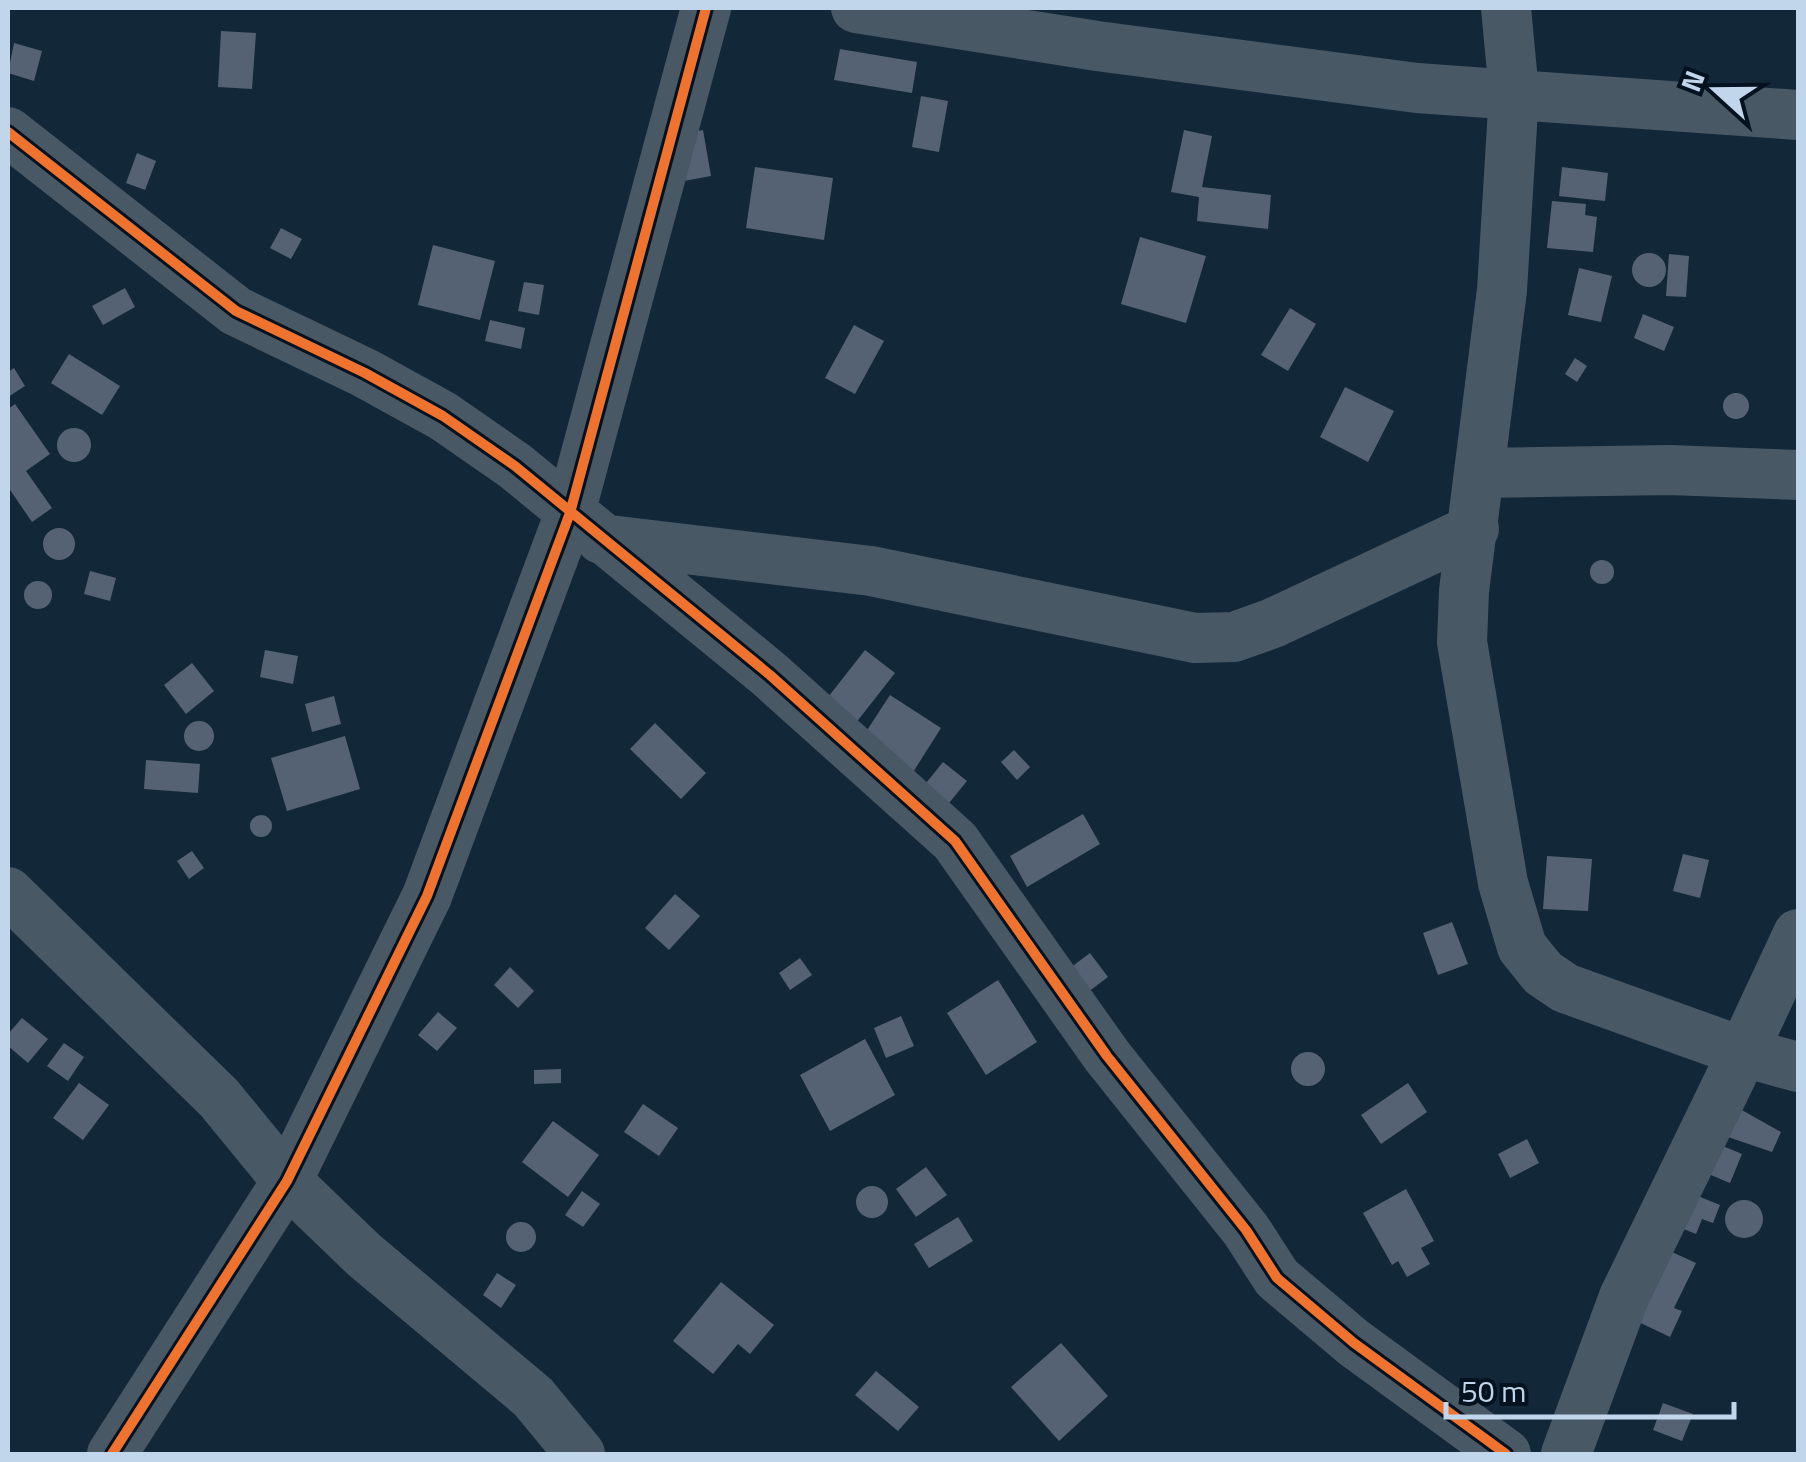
<svg xmlns="http://www.w3.org/2000/svg" width="1806" height="1462" font-family="'Titillium Web',sans-serif">
<rect width="100%" height="100%" fill="#122839"/>
<path fill="#556273" d="M221,31L256,33L252,89L218,87Z
M14,43L42,51L34,81L8,73Z
M840,49L917,62L912,93L834,80Z
M921,96L948,101L939,152L912,147Z
M703,130L711,176L684,181L676,135Z
M1184,130L1212,136L1202,187L1271,195L1268,229L1197,221L1199,197L1171,192Z
M137,153L156,161L145,190L126,183Z
M755,167L833,178L824,240L746,228Z
M1562,167L1608,173L1605,201L1559,196Z
M1552,201L1586,204L1585,215L1597,217L1593,252L1547,248Z
M281,228L302,239L291,259L270,248Z
M1140,237L1206,256L1186,323L1121,304Z
M433,245L495,261L480,320L418,305Z
M1632 270a17 17 0 1 1 34 0a17 17 0 1 1-34 0Z
M1669,254L1689,256L1686,297L1666,296Z
M1579,268L1612,276L1601,322L1568,315Z
M524,282L544,285L539,315L518,311Z
M125,288L135,307L103,325L92,306Z
M1290,308L1316,324L1288,371L1261,355Z
M1643,314L1674,327L1664,351L1634,338Z
M490,320L525,328L521,349L485,341Z
M854,325L884,341L855,394L825,378Z
M69,354L120,386L102,415L51,383Z
M1575,358L1587,366L1577,382L1565,374Z
M14,368L25,386L8,397V372Z
M1345,387L1394,411L1368,462L1320,437Z
M1723 406a13 13 0 1 1 26 0a13 13 0 1 1-26 0Z
M15,404L50,454L26,471L52,508L32,522L8,487V409Z
M57 445a17 17 0 1 1 34 0a17 17 0 1 1-34 0Z
M43 544a16 16 0 1 1 32 0a16 16 0 1 1-32 0Z
M1590 572a12 12 0 1 1 24 0a12 12 0 1 1-24 0Z
M90,571L116,578L110,601L84,594Z
M24 595a14 14 0 1 1 28 0a14 14 0 1 1-28 0Z
M265,650L298,656L293,684L260,677Z
M865,650L895,673L855,724L825,701Z
M192,663L214,691L186,714L164,685Z
M890,695L941,728L910,777L858,744Z
M334,696L341,724L312,732L305,704Z
M184 736a15 15 0 1 1 30 0a15 15 0 1 1-30 0Z
M655,723L706,773L681,799L630,749Z
M345,736L360,789L287,811L271,758Z
M1014,750L1030,767L1017,780L1001,762Z
M146,760L200,764L198,793L144,789Z
M943,762L967,781L945,808L922,788Z
M1083,814L1100,844L1027,887L1010,856Z
M250 826a11 11 0 1 1 22 0a11 11 0 1 1-22 0Z
M192,851L204,868L189,879L177,861Z
M1683,854L1709,860L1700,898L1673,891Z
M1547,856L1592,859L1588,911L1543,909Z
M675,894L700,916L669,950L645,928Z
M1452,922L1468,964L1438,975L1423,933Z
M1090,953L1108,977L1084,995L1066,971Z
M800,958L812,975L790,990L779,973Z
M510,967L534,991L518,1008L494,985Z
M998,980L1037,1042L986,1075L947,1013Z
M438,1012L457,1028L437,1051L418,1035Z
M901,1016L914,1046L886,1058L874,1028Z
M22,1018L48,1039L28,1063L8,1046V1034Z
M865,1039L895,1095L830,1131L800,1075Z
M64,1043L84,1057L68,1081L47,1066Z
M1291 1069a17 17 0 1 1 34 0a17 17 0 1 1-34 0Z
M561,1069V1083L534,1084V1070Z
M79,1083L109,1105L83,1140L53,1118Z
M1408,1083L1427,1112L1381,1144L1361,1115Z
M643,1104L678,1128L659,1156L624,1132Z
M1740,1109L1781,1132L1772,1152L1728,1137Z
M553,1121L599,1155L568,1197L522,1162Z
M1527,1139L1539,1163L1510,1178L1498,1154Z
M1706,1139L1742,1154L1730,1183L1694,1168Z
M926,1167L947,1195L916,1217L896,1189Z
M856 1202a16 16 0 1 1 32 0a16 16 0 1 1-32 0Z
M1406,1189L1434,1241L1421,1248L1430,1264L1407,1277L1398,1261L1392,1265L1363,1213Z
M582,1191L600,1204L583,1227L565,1215Z
M1688,1192L1720,1205L1713,1223L1702,1219L1696,1234L1674,1225Z
M1725 1219a19 19 0 1 1 38 0a19 19 0 1 1-38 0Z
M958,1217L973,1241L929,1268L914,1244Z
M506 1237a15 15 0 1 1 30 0a15 15 0 1 1-30 0Z
M1661,1247L1696,1263L1674,1308L1682,1311L1670,1337L1628,1317Z
M497,1273L516,1285L501,1308L483,1295Z
M721,1282L774,1325L750,1354L738,1344L713,1374L673,1341Z
M1061,1343L1108,1396L1059,1441L1011,1387Z
M876,1371L919,1407L898,1431L855,1395Z
M1663,1403L1693,1414L1682,1441L1653,1430Z"/>
<g fill="none" stroke-linecap="round" stroke-linejoin="round">
<path stroke="#495865" stroke-width="50" d="M856,8L1097,46L1417,88L1798,115
M1506,8L1514,93L1502,290L1464,591L1462,642L1503,883L1522,947L1543,973L1565,988L1743,1052L1798,934
M8,132L236,311L365,373L443,416L515,466L770,675L955,841L1107,1056L1246,1230L1277,1278L1354,1343L1506,1454
M1482,473L1670,470L1798,475
M601,539L871,571L1195,638L1234,637L1273,623L1474,529
M8,892L219,1098L287,1181L364,1255L533,1397L580,1454
M112,1454L287,1181L427,896L570,513L706,8
M1566,1454L1624,1297L1743,1052L1798,1067"/>
<g stroke="#041220" stroke-width="16">
<path id="cycleway" d="M8,132L236,311L365,373L443,416L515,466L770,675L955,841L1107,1056L1246,1230L1277,1278L1354,1343L1506,1454
M112,1454L287,1181L427,896L570,513L706,8"/>
</g>
<use href="#cycleway" stroke="#ef722f" stroke-width="10"/>
</g>
<rect width="1806" height="1462" fill="none" stroke="#c1d6eb" stroke-width="20"/>
<g transform="translate(1716 90) rotate(291)" stroke="#041220" stroke-width="8" paint-order="stroke">
<path d="M0-8L18 38L0 25L-18 38Z" fill="#c1d6eb"/>
<text y="-15" font-size="28" font-weight="bold" text-anchor="middle" fill="#c1d6eb">N</text>
</g>
<path d="M1446 1402v15h288v-15" fill="none" stroke="#c1d6eb" stroke-width="5"/>
<text x="1461" y="1402" font-size="30" fill="#c1d6eb" stroke="#041220" stroke-width="8" paint-order="stroke">50 m</text>
</svg>
